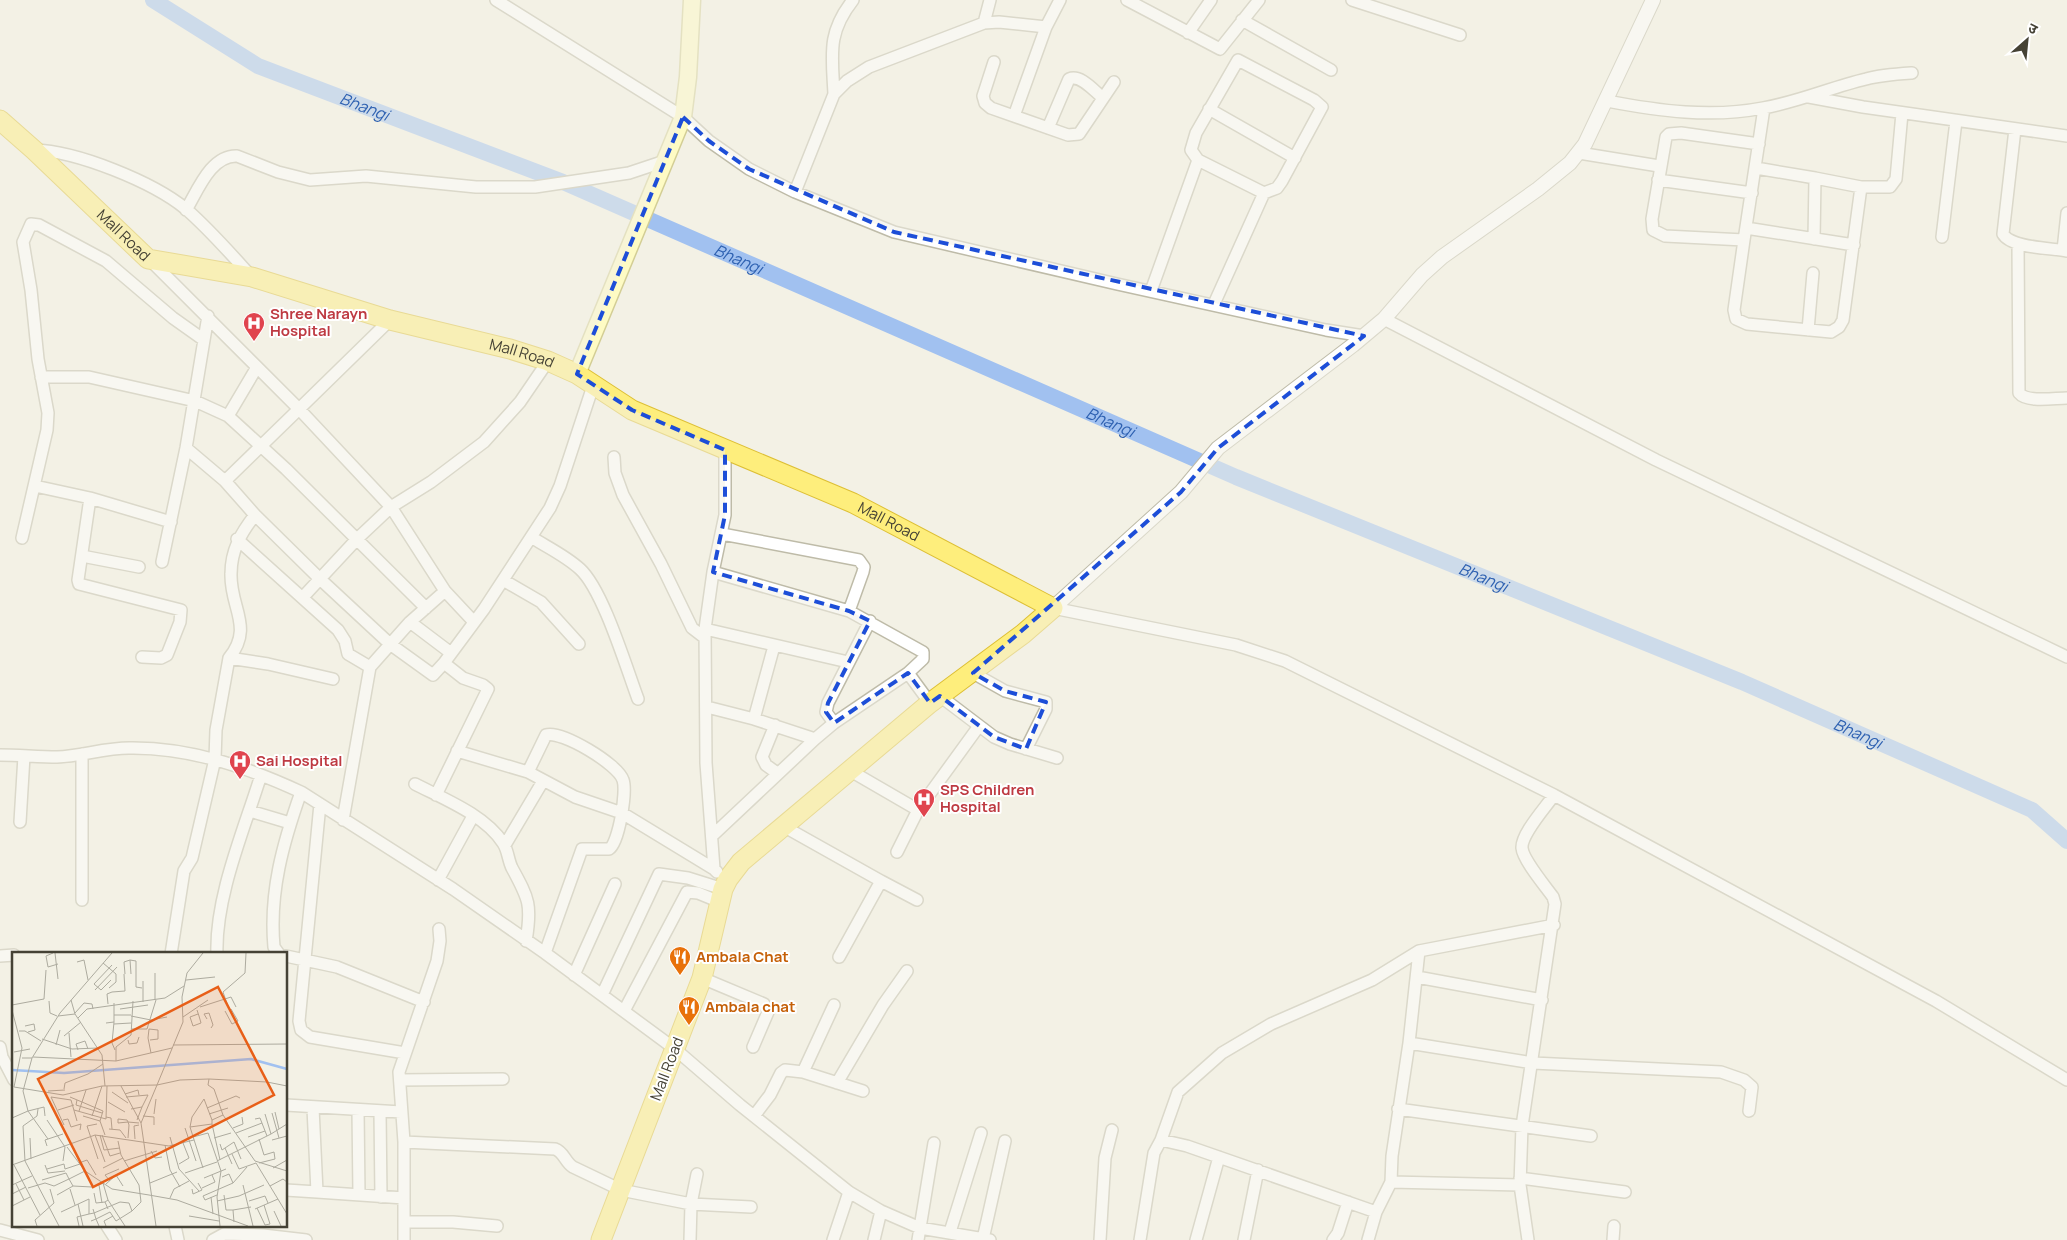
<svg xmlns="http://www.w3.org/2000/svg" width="2067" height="1240" font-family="Manrope,'Noto Sans Devanagari',sans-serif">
<rect width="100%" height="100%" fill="#f3f1e5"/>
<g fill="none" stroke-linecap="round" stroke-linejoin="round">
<path stroke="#a1c1f0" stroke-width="16" id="s1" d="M153,0L258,66L563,182L1236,477L1742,682L2032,810L2067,841"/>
<g stroke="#bebba8" stroke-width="14">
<path id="minor" d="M496,0L683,117L709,141L749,169L795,192L894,232L1117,284L1326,330L1364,336
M1127,0L1220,49L1259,0
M1352,0L1460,35
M1242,20L1331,70
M984,23L990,0
M1188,33L1211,0
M1238,60L1314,100L1322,107L1282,181L1277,188L1264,193L1198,160L1191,150L1196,133Z
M994,62L983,96L985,103L991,108L1068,135L1079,134L1114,82
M834,94C832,54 827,33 853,0
M1809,97L1863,107L2067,136
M1607,101C1659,111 1711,118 1763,108C1798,102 1832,87 1866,79C1881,75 1897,74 1912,73
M1209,109L1295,158
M1014,116L1046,27
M1048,128L1069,79C1081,74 1094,91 1103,98
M2015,129L2003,234C2011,248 2051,248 2067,251
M1759,144L1681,133L1669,134L1666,137L1652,219L1653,230L1665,236L1744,240L1764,108
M34,150C77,151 153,182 186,209C209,229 230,253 250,275
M1579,153L1659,166
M1756,168L1815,178
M1658,180L1752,193
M1861,187H1890L1896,179L1902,113
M795,192L834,94L847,81L869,67L984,23L999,22L1046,27L1060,0
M186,210C198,190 211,155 237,156L278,172L310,180L366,176L476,187H535L629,173L665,161
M1746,228L1854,245
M1942,237L1956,121
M1744,240L1734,310L1736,319L1747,324L1831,332L1839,327L1843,320L1861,187L1815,178L1814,239
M2018,244L2019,393C2027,403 2054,398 2067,398
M2063,250L2067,213
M151,261L299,409L390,320
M1151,291L1198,160
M1214,304L1264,193
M1384,319L1656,460L2067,657
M1808,330L1813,273
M257,367L228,416L286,469L426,608
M41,377H89L195,401L228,416
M186,448L225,481L255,515L320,579L390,644L433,675L444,663L484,609L550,508L560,486L593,386
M614,457L615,473L623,495L661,564L692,628L705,638
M225,481L299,409L391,507L445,591L410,622L370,667L343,820
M35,486L90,498L78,580L79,584L181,610L180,622L167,655L161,658L142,657
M90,498L171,522
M722,534L859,560L864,567L863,572L849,611
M531,537C547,547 566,556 580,569C603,590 626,667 638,699
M22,538L47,430L48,413L38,359L31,290L23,242L31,224L39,225L106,261L173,318L204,340
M237,539L338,630L345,641L348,654L370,667
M82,556L139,567
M162,562L186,448L208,316
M713,572L849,611L923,652V659L908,673L834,723L815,739
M503,580L541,602L579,644
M445,591L474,622
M303,597L357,539L391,507L431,482L484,442L520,402L548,361
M1053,608L1236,645L1285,661L1554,795L1936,1001L2067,1080
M410,622L451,653
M705,629L848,662
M229,658C254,627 230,608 231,574C231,550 241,533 255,515
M908,673L930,703
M973,673L1005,691L1046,702V709L1026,749
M940,696L994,737L1010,744L1057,758
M707,707L754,719L815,739L712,836
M754,719L774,646
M834,723L826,712L828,703L870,621
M775,725L762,757L766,765L777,773
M457,751L528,772
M82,754V900
M0,755C19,755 38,757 57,757C81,756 105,748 129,748C189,747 247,767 301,792L453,889L545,953L675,1049L740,1105L849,1192L881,1211L920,1228L990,1240
M849,770L918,810
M415,784C444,799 485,815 503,843C508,850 508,860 512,868C529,899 532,905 526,941
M436,795L488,689L483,685L463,678L444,663
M320,804L299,1021L301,1030L310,1037L405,1053
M250,811L290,823
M20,822L24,756
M783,826L881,881L839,957
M505,845L543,781
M897,852L918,810L979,726
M717,872L714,869L706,763L705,629L713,572L725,515V450
M438,880L473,816
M881,881L917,900
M1419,951L1554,925
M545,953L582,849H609C619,843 627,791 623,780C618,764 561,730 546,735L528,772L575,797L622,813L714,869
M171,954L184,871L192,858L215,759L216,730L229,658L268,664L333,679
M217,954C215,897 244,830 261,775
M279,954L274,947C269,892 283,843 301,792
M0,956L14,955
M286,956L337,967L424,1002
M574,975L615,884
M1417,977L1542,1000
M702,978L764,1004L768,1012L753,1047
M602,995L659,874L688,878L723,889
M624,1011L687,892L698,893L720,902
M1409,1043L1533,1063L1721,1072L1744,1080L1752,1087L1749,1111
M0,1047L2,1057L14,1080
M803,1072L834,1005
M400,1080L503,1079
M837,1083L883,1005L907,971
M286,1105L401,1112
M313,1108L317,1192L404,1198
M1398,1109L1591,1136
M358,1110L359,1195
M380,1112L381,1197
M754,1116L770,1095L781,1073L785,1070L803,1072L863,1091
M1161,1140L1178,1092L1222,1053L1271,1024L1372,980L1419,951L1409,1043L1392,1156L1391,1182L1520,1185
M404,1142L555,1149C564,1152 565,1162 573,1167L621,1190L691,1204L751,1207
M1520,1178L1625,1192
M286,1190L317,1192
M405,1222H453L497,1226
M107,1226L116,1240
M175,1226L178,1240
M0,1230L38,1240
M950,1232L981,1133
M263,1235L306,1240
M983,1239L1005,1141
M213,1240L224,1234L263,1235L264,1240
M404,1240V1142L399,1072L437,961L440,941L439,929
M690,1240L691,1204L697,1174
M833,1240L849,1192
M874,1240L881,1211
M918,1240L934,1143
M1100,1240L1105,1158L1112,1130
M1140,1240L1154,1153L1161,1140L1187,1146L1376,1212L1391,1182
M1196,1240L1219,1157
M1244,1240L1258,1170
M1333,1240L1338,1233L1348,1202
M1368,1240L1376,1212
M1528,1240L1520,1185L1522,1126L1555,904L1553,897C1546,887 1523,860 1522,848C1521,834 1546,807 1554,795
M1613,1240L1614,1226"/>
</g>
<g stroke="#bebba8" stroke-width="16">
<path id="tertiary" d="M1053,608L1181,492L1218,448L1353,345L1384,319L1422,275L1442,257L1538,189L1570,163L1585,144L1653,0"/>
</g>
<g stroke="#d3ce95" stroke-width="19">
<path id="secondary" d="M577,374L683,117L688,77L692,0"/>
</g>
<g stroke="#ddbf35" stroke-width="21">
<g id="trunk">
<path id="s2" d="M0,120L34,150L148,259L252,277L390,320L510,349L548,361L577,374L632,410L853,503L1053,608L1023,634L930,703L741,862L728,879L723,889L702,978L601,1240"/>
</g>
</g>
<use href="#minor" stroke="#fff" stroke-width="11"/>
<use href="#tertiary" stroke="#fff" stroke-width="14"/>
<use href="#secondary" stroke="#fefbc4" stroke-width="16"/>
<use href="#trunk" stroke="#feee7c" stroke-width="19"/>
</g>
<path d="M0 0H2067V1240H0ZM683,117L709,141L749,169L894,232L1364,336L1218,448L1181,492L973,673L1005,691L1046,702L1026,749L994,737L940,696L930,703L908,673L834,723L826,712L828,703L870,621L849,611L713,572L725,515V450L632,410L577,374Z" fill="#f3f1e5" fill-opacity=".55" fill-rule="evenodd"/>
<path fill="none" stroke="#1d4ed8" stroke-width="4" stroke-dasharray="10 6" stroke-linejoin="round" d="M683,117L709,141L749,169L894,232L1364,336L1218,448L1181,492L973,673L1005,691L1046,702L1026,749L994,737L940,696L930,703L908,673L834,723L826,712L828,703L870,621L849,611L713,572L725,515V450L632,410L577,374Z"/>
<defs>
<g id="hospital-pin" transform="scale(1.125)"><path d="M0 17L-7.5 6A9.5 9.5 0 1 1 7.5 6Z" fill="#e0444e" stroke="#fff"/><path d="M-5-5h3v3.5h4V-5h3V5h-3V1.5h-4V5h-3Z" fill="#fff"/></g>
<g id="restaurant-pin" transform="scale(1.125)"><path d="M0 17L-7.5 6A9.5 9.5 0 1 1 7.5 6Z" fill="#e8710a" stroke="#fff"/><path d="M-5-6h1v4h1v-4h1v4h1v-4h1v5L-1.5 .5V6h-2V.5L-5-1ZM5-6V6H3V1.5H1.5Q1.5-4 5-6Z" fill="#fff"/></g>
</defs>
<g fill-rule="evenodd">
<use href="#hospital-pin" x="254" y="323"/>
<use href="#hospital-pin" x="240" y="761"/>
<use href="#hospital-pin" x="924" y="799"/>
<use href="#restaurant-pin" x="680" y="957"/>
<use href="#restaurant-pin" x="689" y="1007"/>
</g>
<g text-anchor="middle" stroke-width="4" stroke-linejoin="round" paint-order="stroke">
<g font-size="15" fill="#454235" stroke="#fff">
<text dy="5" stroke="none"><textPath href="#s2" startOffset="169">Mall Road</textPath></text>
<text dy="5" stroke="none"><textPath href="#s2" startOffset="589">Mall Road</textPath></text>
<text dy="5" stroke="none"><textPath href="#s2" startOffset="994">Mall Road</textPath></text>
<text transform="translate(667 1069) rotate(-69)" y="5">Mall Road</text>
</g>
<g font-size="15" font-weight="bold" fill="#be3a42" stroke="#fff" text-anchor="start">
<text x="270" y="319">Shree Narayn<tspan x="270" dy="17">Hospital</tspan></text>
<text x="256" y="766">Sai Hospital</text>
<text x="940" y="795">SPS Children<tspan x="940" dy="17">Hospital</tspan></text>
</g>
<g font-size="15" font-weight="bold" fill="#c56008" stroke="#fff" text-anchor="start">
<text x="696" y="962">Ambala Chat</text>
<text x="705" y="1012">Ambala chat</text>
</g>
<g font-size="16" font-style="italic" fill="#2e61b1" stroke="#fff">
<text dy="6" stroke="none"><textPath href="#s1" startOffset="238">Bhangi</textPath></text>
<text dy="6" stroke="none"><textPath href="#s1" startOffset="642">Bhangi</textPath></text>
<text dy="6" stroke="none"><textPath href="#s1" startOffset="1048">Bhangi</textPath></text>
<text dy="6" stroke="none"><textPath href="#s1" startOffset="1452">Bhangi</textPath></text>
<text dy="6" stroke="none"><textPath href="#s1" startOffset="1858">Bhangi</textPath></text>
</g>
</g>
<g transform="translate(12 952)">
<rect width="275" height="275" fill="#f3f1e5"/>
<path fill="none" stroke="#a1c1f0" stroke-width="2.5" d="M0,118L52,121L239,107L275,117"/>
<path fill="none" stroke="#adab9f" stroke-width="1" d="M41,1L34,4L36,15L46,12M43,1L46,27M118,8L124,9V35L130,36M65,10L72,8L76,28M91,11L104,22V30L97,36M143,21V48M113,22L112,10L118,8L119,22M99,28L89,38L82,32L100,13M174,28L203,25M131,29V50M83,38L105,15M100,40L113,39L112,22M59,48L63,62L90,103L93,134M37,49L38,61L45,64M96,52L95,42L100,40M0,53L32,47L34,18M188,55L219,45L224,55M108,57L136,53M217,57L211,40L233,21L234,1M0,58L10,96L2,135L51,143L90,134L145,133L129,171L144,274M185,58L187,64L189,71L181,74L178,65L186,62M213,59L220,72L226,69L219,57M63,61L72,51L80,52L81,57M102,63H119M46,64L63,62M119,64L139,68L155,65M171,65L196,48M66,66L75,57L153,46L172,34M195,67L192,62L197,61L201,73L199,76M102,70L100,91L103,98M94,71L102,70V51M102,72L119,71M13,74L22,72L23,78L16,80M119,77H135L144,48M7,79H13L29,89M57,81L59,105M52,84L69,70M30,87L60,97L86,96M116,88L117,92L125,91L127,85M138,88L146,87V78L137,77L136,86L139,101M44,93L48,78M161,93L275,92M66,98L64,92L73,89L76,97M2,100L18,97M21,105L104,109L160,96M10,106H20L48,61L100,1M104,109V95L119,83L121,49M197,127L196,133L202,137L211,163L243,209L275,219M145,133L171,70L170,45L175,21L191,1M145,133L168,128L197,127L255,130L275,134M109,134L129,171M52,137L53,131L76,122L91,112M36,139L53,138M100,140L116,151M113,142L126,138L127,143M58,145L70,150L74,138M114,145L136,143L130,155M59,148L65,169M65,148L64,153L90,161M96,150L113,160M195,156L224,144L228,146M26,157L25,164L11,174L13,209L47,274M119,157L130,155L125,168M46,158L62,153M62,158L94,167L95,134M67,159L70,150L91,159L88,169L93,183M263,160L267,177M260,161L267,186M142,162L144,147M197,162L216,156M253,162L259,182L275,172M33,164L32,155L16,159L36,187M71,164L88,169M80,164L90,134M131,164L142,165V173M94,165L99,166L100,177M0,166L16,159L11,139L20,106M243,167L248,166L255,184M35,168L53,195L51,209M51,168L56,167L59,175L69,172L68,178M85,172L75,174L86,207M200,172L208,208M52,173L39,145L59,148M178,175L180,165L192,147L200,168L211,163M173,176L184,209M221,176L231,172L230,165M97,177L108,178L114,186M224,181L250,171M83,183L93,210M88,183L92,198L108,196M90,183L98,204L108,201M158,185L167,217L187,239M181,185L196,181L209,219L205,245L208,274M236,185L253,179M18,186L19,207M116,186L117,173L116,170L115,168L106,167V171L116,170L127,171M202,186L219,181M123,187L122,174L127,173M260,188L275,184M106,189L109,203L127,233L129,250L120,259M208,192L210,198L222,190L229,207M153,193L158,218L168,235M35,194L33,188L51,182M55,195L73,219L100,237L137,243M213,196L220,212M139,199L143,206L150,205M220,202L227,217L244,211M112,209L145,199M205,209L259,182M67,211L75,208L84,223M244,211L275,262M247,211L263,207L262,200L252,203L247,187M167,212L177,206L171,191M0,213L83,183L157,194L182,188M2,213L28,263M33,213L36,221L53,219M91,216L111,206M191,216L178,175L200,172V168M261,216L275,208M35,217L52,212L53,217L68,212M73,219L57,227L61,234L80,235L92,231M173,221L205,210M210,225L217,222L221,231M192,226L214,217M98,229L93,223L107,217M91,231L96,248M138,231L165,220M4,232L12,248M94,232L104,223L111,234M0,233L20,224M87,233L90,251M231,233L241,274M258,234L271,227L275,230M16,236L33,231L42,234L57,227L54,221L30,228M190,236L203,230L200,223M58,237L63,253M180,237L181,242L190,238L186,231M82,241L84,251L93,250M0,242L14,235M45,243L61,234M137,243L165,248L236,274M205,243L193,248L191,244L221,231L235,215M212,243L214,258H221L222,270M199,245L201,262M158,246L162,237L177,229M205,249L227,244L252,233M237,249L253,244L256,251M66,252L71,274M0,254L18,245M245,256L253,273L258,272L252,253M96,257L93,250L96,248L113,274M243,257L266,247M221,258L239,255M262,259L269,274M49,260L77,247V262L82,261M82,261L108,250L117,251L120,259L104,269L98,260L84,267L87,274M177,264L207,269M79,269L84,267L81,257M25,274L23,268L42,251L38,237M67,274L65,265L77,262M94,274L92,269L101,264"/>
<path fill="#e85f18" fill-opacity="0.15" stroke="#e85f18" stroke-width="2.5" d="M206,35L262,143L81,235L26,127Z"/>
<rect width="275" height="275" fill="none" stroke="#454235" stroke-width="2.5"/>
</g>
<g transform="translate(2027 40) rotate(27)" stroke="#ffffff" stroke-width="4" paint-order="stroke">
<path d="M0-4L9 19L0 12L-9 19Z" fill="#454235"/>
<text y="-8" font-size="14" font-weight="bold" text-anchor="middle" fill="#454235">उ</text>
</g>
</svg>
